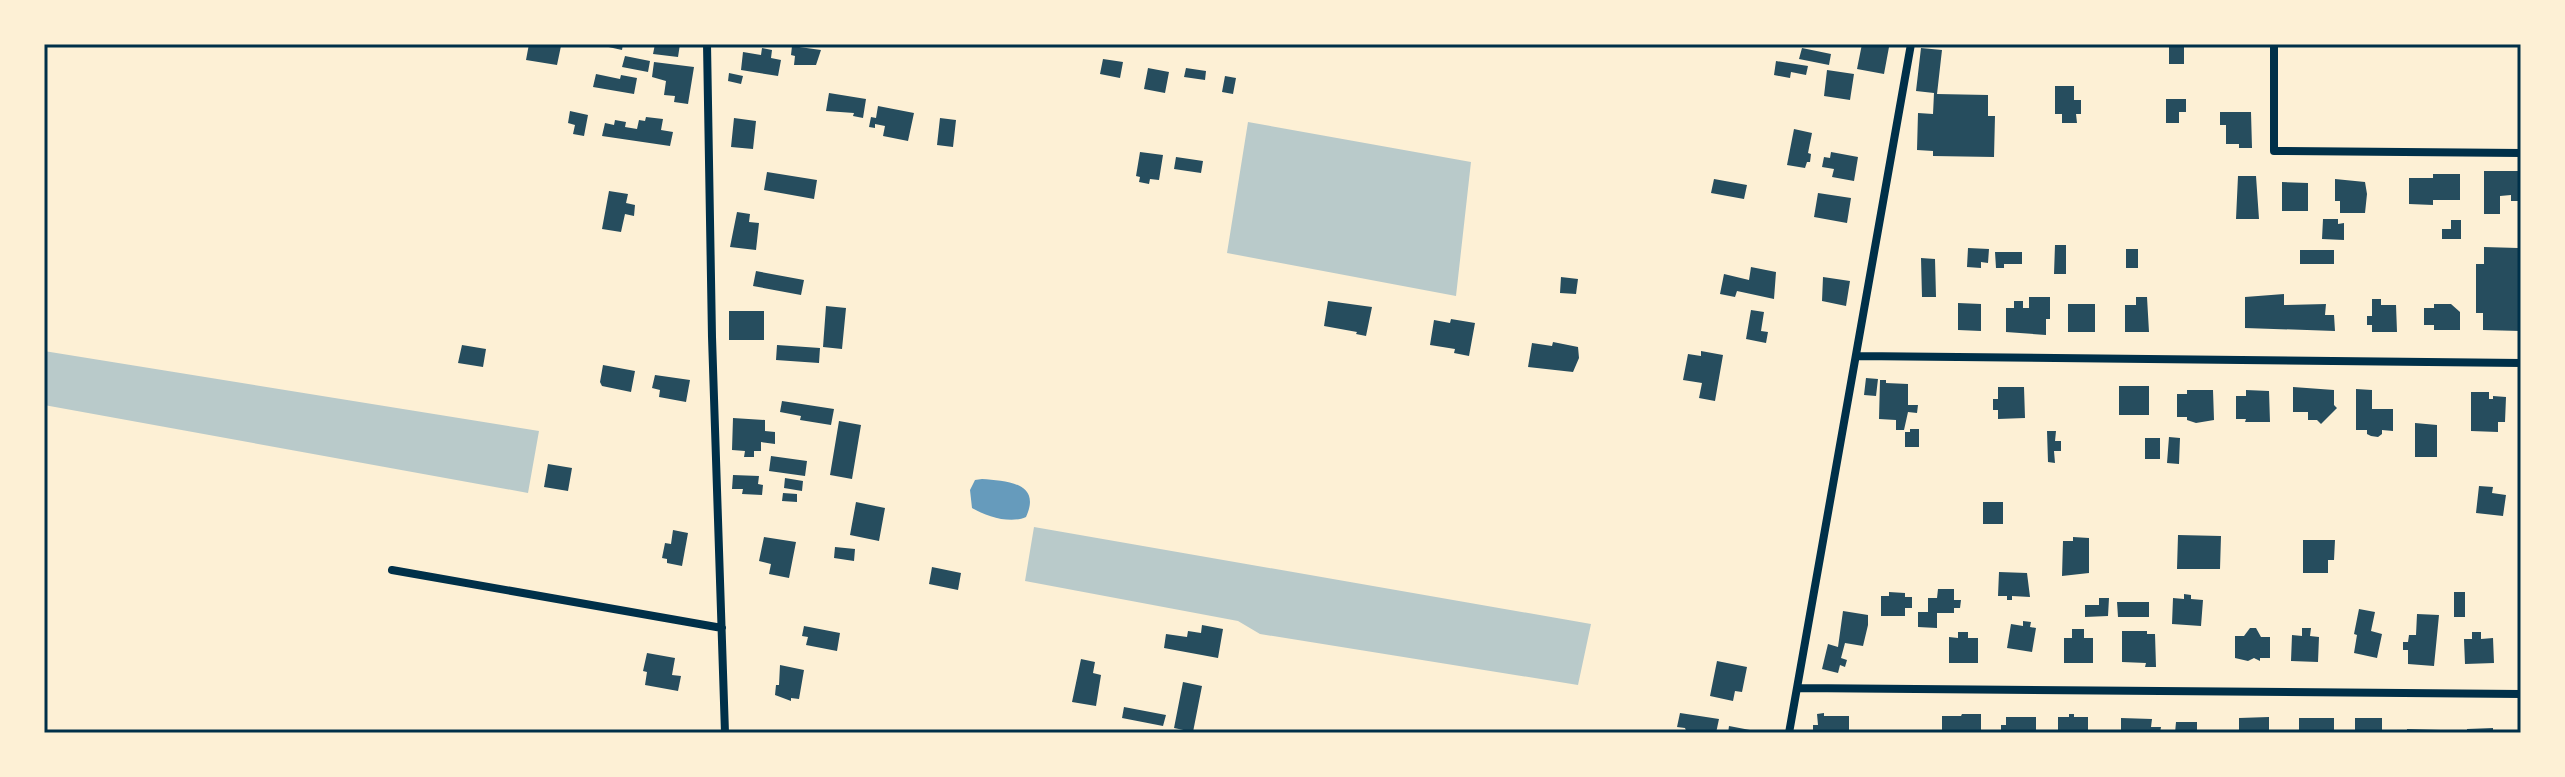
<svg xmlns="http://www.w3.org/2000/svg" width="2565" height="777" font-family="'Asap Condensed',sans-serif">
<rect width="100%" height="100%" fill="#fdf0d5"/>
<path fill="#b9caca" d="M1248,122L1471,162L1456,296L1227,253Z
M44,351L539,431L528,493L44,405Z
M1034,527L1591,624L1578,685L1260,634L1238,621L1025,581Z"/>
<path fill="#669bbc" d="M982,479C1006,481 1042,482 1026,517C1011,524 987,517 972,508L970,490L975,480Z"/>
<path fill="#264d5e" d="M529,44L561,46L557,65L526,60Z
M595,44H623L622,50Z
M655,44H680L678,57L653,54Z
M1862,44L1889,47L1884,74L1857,69Z
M2169,44H2184V64H2169Z
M792,46L821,50L816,65H794L795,56L791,55Z
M762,48L772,50L771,58L781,60L778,76L741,70L743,52L761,55Z
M1802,48L1831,54L1829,65L1799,59Z
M1921,48L1942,50L1937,94L1988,95V116H1995L1994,157L1933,156V151L1917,150L1918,113L1933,114L1934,93L1916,91Z
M625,56L650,61L648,72L622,67Z
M1103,59L1123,62L1120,78L1100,74Z
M1776,61L1808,66L1806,75L1791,72L1790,78L1774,75Z
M654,62L694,67L688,104L674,102L675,96L664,95L666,81L652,77Z
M1148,68L1169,72L1165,93L1144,89Z
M1186,68L1206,71L1205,80L1184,77Z
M1827,70L1854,74L1850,100L1824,96Z
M729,73L743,76L741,84L728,81Z
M596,74L620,79L621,75L637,78L634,94L593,87Z
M1225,76L1236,78L1233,94L1222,92Z
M2055,86H2074V100H2081V114H2076L2077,123H2062V114H2055Z
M829,93L866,99L863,118L853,116L854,113L826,111Z
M2166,99H2186V112H2179V123H2166Z
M878,106L914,113L908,141L883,136L885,126L875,124V128L869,127L871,117L876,118Z
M570,111L588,115L584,136L573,134L575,125L568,123Z
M2220,112H2251L2252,148H2239V144H2226V125H2220Z
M646,117L663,119L661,130L673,132L670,146L602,136L605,123L614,125L615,120L626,122L625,127L637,129L639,120L645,121Z
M734,118L756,121L753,149L731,147Z
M940,118L956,120L953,147L937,145Z
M1794,129L1812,133L1808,153L1811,154L1810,162H1807L1805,168L1787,165Z
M1140,152L1163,155L1159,180L1150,179L1149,184L1139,182L1140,177L1136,176Z
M1831,152L1858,157L1854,181L1832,177L1834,169L1822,167L1824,157L1830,158Z
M1176,157L1203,161L1201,173L1174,169Z
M2484,171H2521V201H2511V195L2500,196V214H2484Z
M767,172L817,180L814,199L764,190Z
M2433,174H2460V200H2433V205L2409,204V178H2433Z
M2238,176H2256L2259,219H2236Z
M1714,179L1747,185L1744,199L1711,193Z
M2335,179L2365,182L2367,194L2365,213H2340V201H2335Z
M2282,182L2308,183V211H2282Z
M609,191L628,194L626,203L635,205L634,216L625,214L621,232L602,229Z
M1818,193L1851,198L1847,223L1814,217Z
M737,212L750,214L749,222L759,223L756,250L730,247Z
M2323,219H2338V224L2344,223V240L2322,239Z
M2451,220H2461V239H2442V229H2451Z
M2055,245H2066V274H2054Z
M2484,247L2518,248L2521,331L2483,330V313H2476V264H2484Z
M1968,248L1989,249L1988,263L1981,262V268L1967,267Z
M2126,249H2138V268H2126Z
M2300,250H2334V264H2300Z
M1995,252H2022V264H2004V268H1996Z
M1921,258L1935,259L1936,297H1922Z
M1751,267L1776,272L1774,299L1737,291L1735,297L1720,294L1724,274L1749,280Z
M756,271L804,280L801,295L753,286Z
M1561,277L1578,279L1576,294L1560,293Z
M1823,277L1850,281L1846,306L1822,301Z
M2284,294V305L2326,304L2325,315H2334L2335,331L2245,328V297Z
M2029,297H2050V319H2046V335L2006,332V308H2014V301H2023V308H2029Z
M2136,297H2147L2149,332H2125V305H2136Z
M2372,299H2381V305H2396L2397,332H2372V325H2367V316H2372Z
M1328,301L1372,307L1366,336L1356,334L1357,332L1324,326Z
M1958,303L1981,304V331L1958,330Z
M2068,304H2095V332H2068Z
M2434,304H2451L2460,312V330H2434V325H2424V308H2434Z
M826,306L846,308L842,349L823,347Z
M1751,310L1764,312L1761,331L1768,332L1766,343L1746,339Z
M729,311H764V340H729Z
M1451,319L1475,323L1469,356L1454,353L1455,349L1430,345L1434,320L1450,323Z
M1553,342L1578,347L1579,358L1573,372L1528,367L1532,343L1552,346Z
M462,345L486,349L483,367L458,363Z
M777,345L820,348L819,363L776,360Z
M1701,351L1723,355L1715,401L1699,398L1702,383L1683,380L1688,354L1701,356Z
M603,365L635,371L631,392L602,386L600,382Z
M655,375L690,380L686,402L659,397L660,390L652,388Z
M1866,378L1878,379L1876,396L1864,395Z
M1880,380H1886V383L1908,384V405H1918L1917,413L1908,412L1904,430H1896V420L1879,419Z
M2119,386H2149V415H2119Z
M1998,387H2024L2025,418L1998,419V410H1993V399H1998Z
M2293,387L2334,390V405L2337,408L2321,424L2317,420H2308V412H2293Z
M2356,389L2372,390V409H2393V431L2382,430V434L2378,437L2371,436L2367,434V430H2356Z
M2187,390H2213L2214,420L2196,423L2187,420V417H2177V394H2187Z
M2246,390L2269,391L2270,422H2245L2246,419H2236V396H2246Z
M2471,392H2489V399H2493V396L2506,397L2505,422H2498V432L2471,431Z
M782,401L834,409L831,425L800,420L801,416L780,412Z
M733,418L765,420V431L775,432V444L761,442V451H754V457H744L745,451L732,450Z
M839,421L861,425L852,479L830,475Z
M2415,423L2437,425V457H2415Z
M1910,429H1919V447H1905V432H1910Z
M2047,431H2056L2055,441H2061V451H2054L2055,463L2048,462Z
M2169,437L2180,438L2179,464L2167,463Z
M2145,438H2160V459H2145Z
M771,456L807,461L805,476L769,471Z
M548,464L572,468L568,491L544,487Z
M733,475L759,476L758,484L763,485L762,495L742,494L743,489H732Z
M785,478L803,481L802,491L784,488Z
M2479,486L2493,487L2492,493L2506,495L2503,516L2476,513Z
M783,493L797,494V502L782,501Z
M856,502L885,508L879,541L850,535Z
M1983,502H2003V524H1983Z
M673,530L688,533L682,566L667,563V559L662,558L665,543L671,544Z
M2178,535L2221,536L2220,569H2177Z
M764,537L796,542L789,578L769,574L771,564L759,561Z
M2073,537L2089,538V573L2062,576L2063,541H2073Z
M2303,540H2335L2334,560H2328V573H2303Z
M835,547L855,549L854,561L834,558Z
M932,567L961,573L958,590L929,584Z
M1999,572L2027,573L2030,597L2012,596V600H2007V596H1998Z
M1938,589H1954V600H1961L1960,608H1954V613H1937V628L1918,627V612H1928V598H1937Z
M1889,592L1905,593V597H1912V608H1905V616H1881V596H1889Z
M2454,592H2465V617H2454Z
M2184,594L2191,595V599L2203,600L2201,626L2172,624L2173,598L2184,599Z
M2099,598H2109L2108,616L2085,617V605H2099Z
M2117,602H2149V617H2118Z
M2359,609L2375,612L2371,631L2382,634L2377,658L2354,653L2357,635L2354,634Z
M1843,611L1868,615V625L1863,646L1845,643L1841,658L1847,660L1845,667L1840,665L1838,673L1822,669L1828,644L1838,647Z
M2417,614L2439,615L2434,666L2408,664V650H2403V642H2408L2409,635H2416Z
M2023,621L2031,622L2030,627L2036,628L2032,652L2007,648L2011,624L2023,626Z
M1202,625L1223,629L1218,658L1164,648L1166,634L1187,637L1188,631L1201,633Z
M804,626L840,633L837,651L806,645L808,637L802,636Z
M2250,628H2256L2261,637H2270V658H2260V661L2254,658L2248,661L2235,658V636H2244Z
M2302,628H2311L2310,636L2319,637L2318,662L2291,661L2292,635L2302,636Z
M2072,629H2084V638H2093V663H2064V638H2072Z
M2122,631H2147V634H2155L2156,667H2145L2146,663L2122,662Z
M1958,632H1968V638H1978V663H1949V637L1958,638Z
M2472,632H2481V639L2493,638L2494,663L2465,664L2464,639H2472Z
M647,653L675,658L672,675L681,676L678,691L645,685L647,672L643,671Z
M1081,659L1095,662L1093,673L1101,675L1096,706L1072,702Z
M1717,661L1747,667L1742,692L1735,691L1733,701L1710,696Z
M780,665L804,670L799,699L791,698V701L775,695L776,685H779Z
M1183,682L1202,686L1193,732L1174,728Z
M1124,707L1166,715L1163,726L1122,718Z
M1680,713L1719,719L1716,733H1687L1685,728L1677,727Z
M1824,713V716H1849V733H1813V725H1818L1817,714Z
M1962,714H1981V733H1942V716H1961Z
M2069,714H2074V717H2088V733H2058V717H2069Z
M2006,717H2036V733L2001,731V725H2006Z
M2269,717V733H2239V718Z
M2121,718L2152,719L2151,727H2161L2160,733H2121Z
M2299,718H2334V733H2299Z
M2355,718H2382V733H2355Z
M2176,722H2197V733H2175Z
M1729,726L1750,730L1749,733H1728Z
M2493,728V733H2467V729Z
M2407,729L2441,730V733H2407Z"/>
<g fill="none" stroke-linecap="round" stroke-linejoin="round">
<path stroke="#003049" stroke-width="8" d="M707,44L712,337L725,733
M2274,44V151L2521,153
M1856,356L2521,363
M392,570L722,628
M1798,688L2521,694
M1789,733L1911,44"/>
</g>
<rect width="2565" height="777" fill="none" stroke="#fdf0d5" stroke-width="92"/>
<rect x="46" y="46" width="2473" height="685" fill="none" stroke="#003049" stroke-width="3"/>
</svg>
